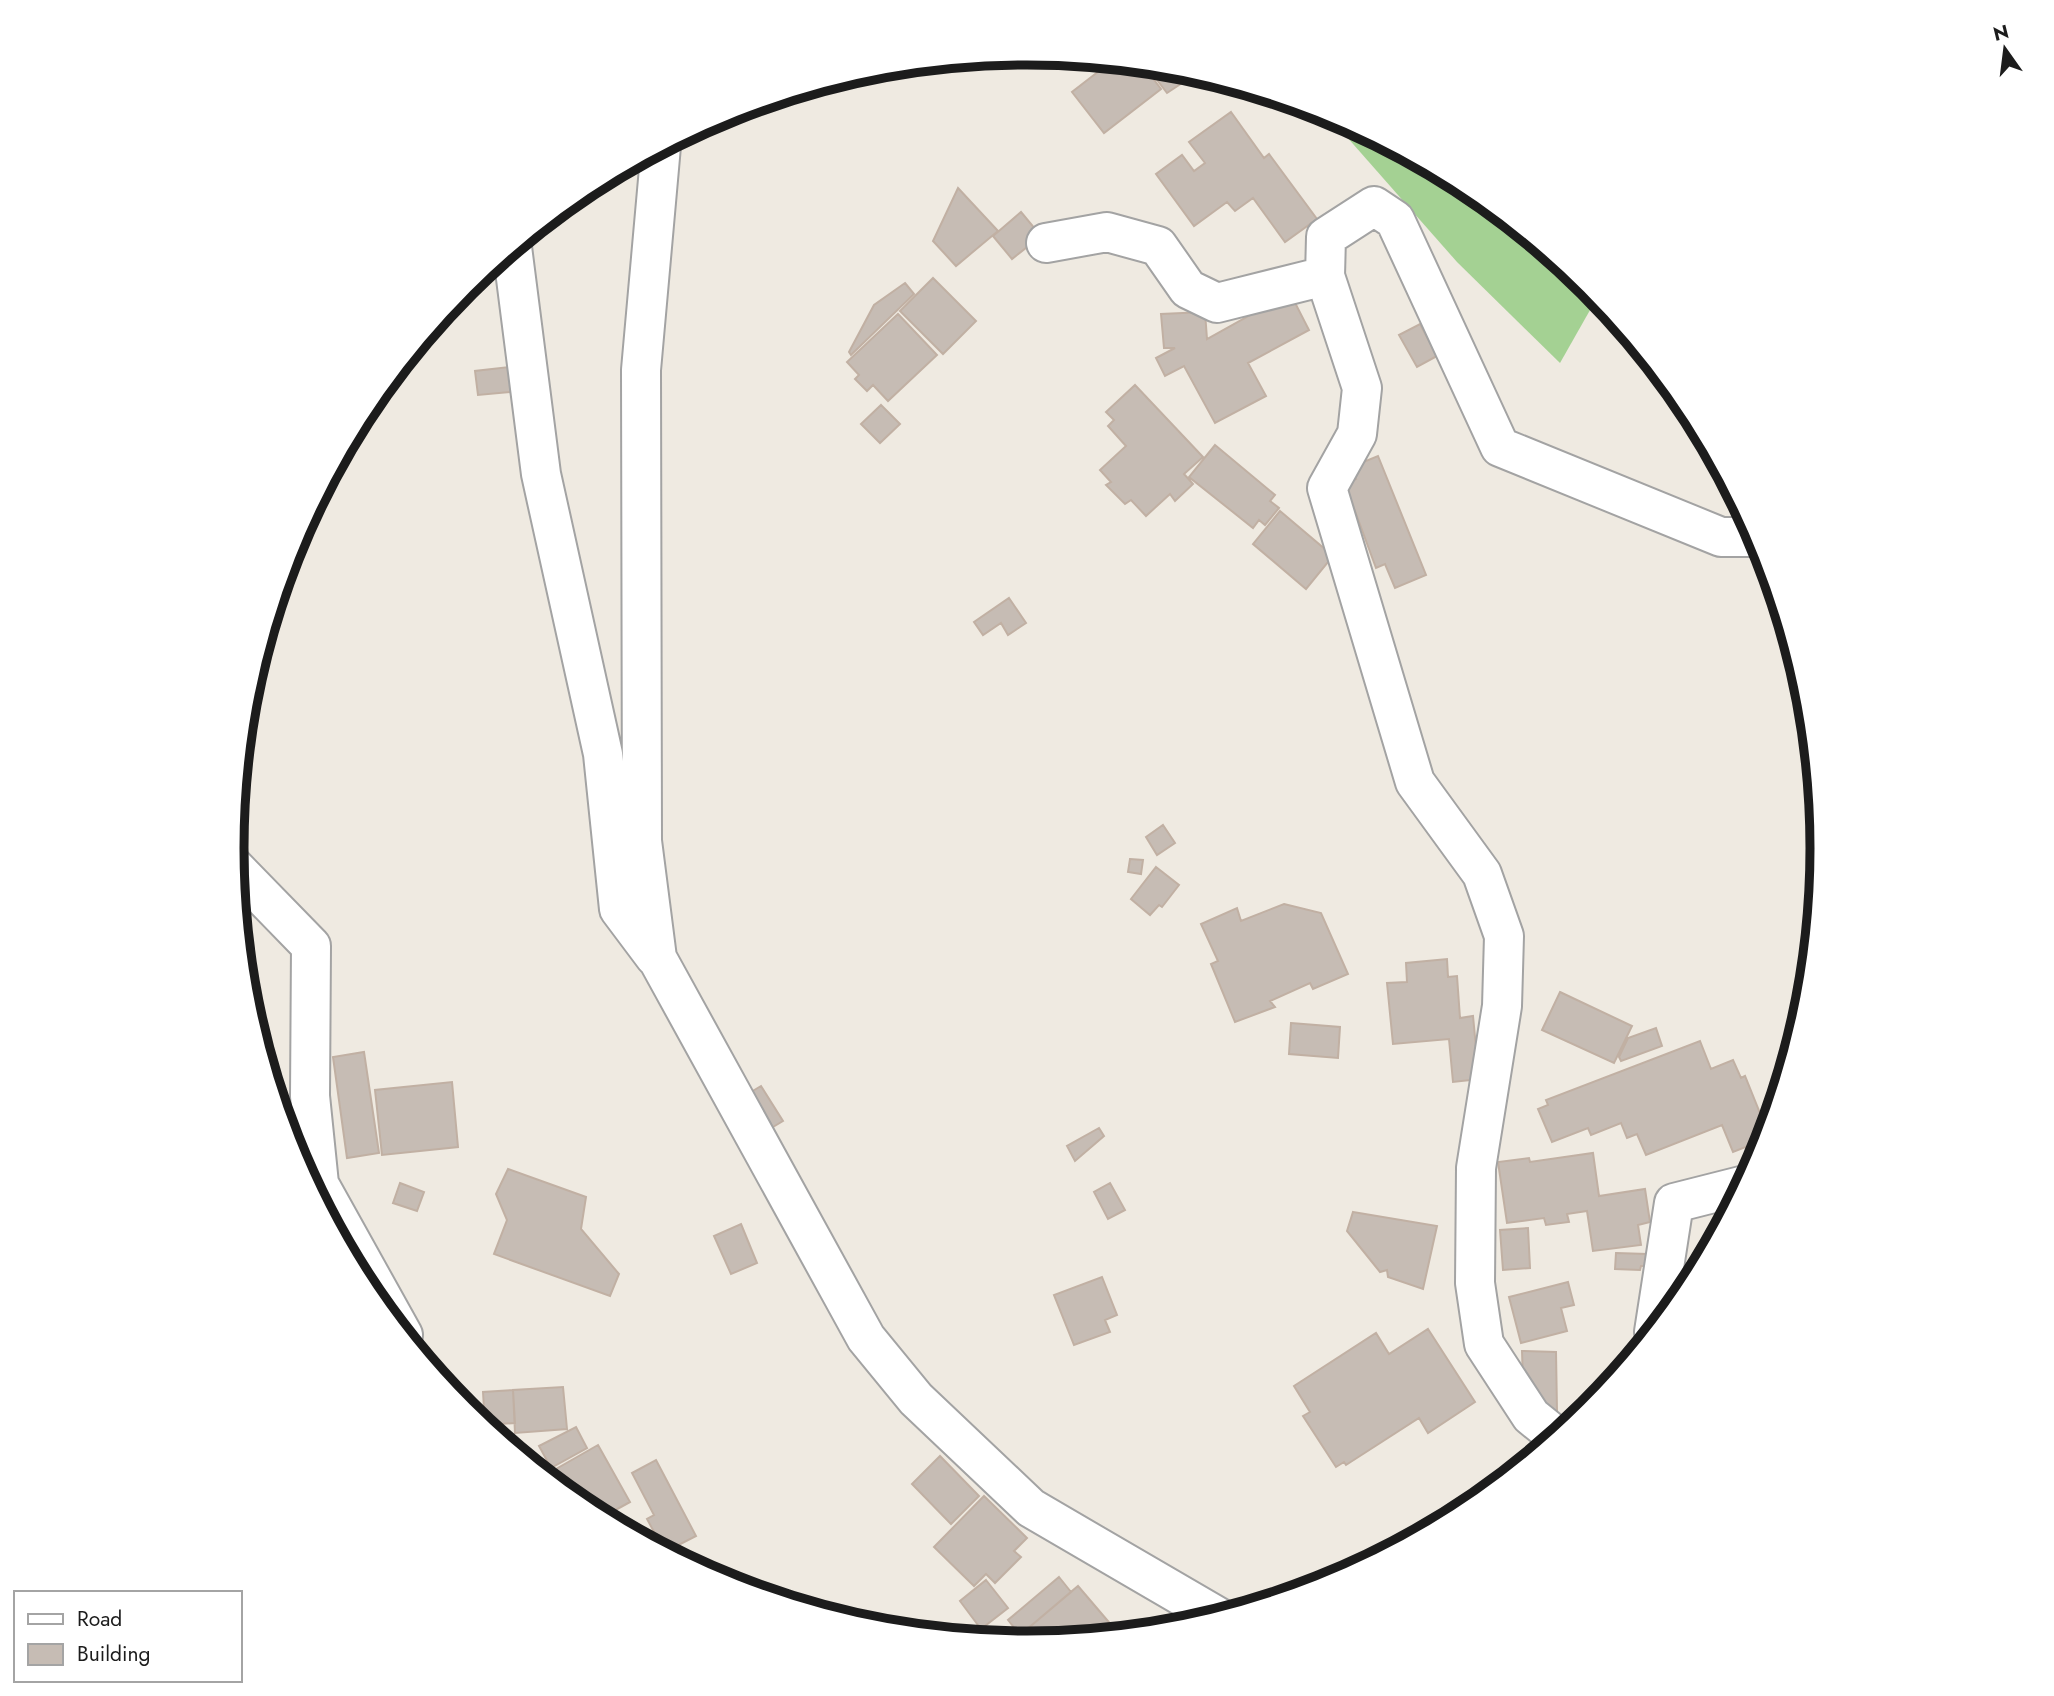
<svg xmlns="http://www.w3.org/2000/svg" width="2054" height="1696" font-family="Jost,sans-serif">
<rect width="100%" height="100%" fill="#efeae1"/>
<path fill="#a4d193" d="M1324,111L1469,187L1590,286L1598,296L1560,363L1457,262Z"/>
<path fill="#c6bcb4" stroke="#c1b0a3" stroke-width="2" d="M1112,61L1142,64L1161,89L1104,133L1072,92Z
M1145,64L1183,68L1188,69L1191,77L1167,93Z
M1231,112L1264,158L1269,154L1317,219L1285,242L1253,198L1235,211L1227,202L1194,226L1156,174L1182,155L1194,171L1205,163L1189,142Z
M958,188L998,231L956,266L933,241Z
M1021,212L1041,236L1012,259L993,236Z
M933,278L976,321L943,354L900,311Z
M905,283L914,294L851,355L849,352L874,305Z
M1290,293L1309,330L1248,363L1266,396L1215,423L1184,366L1165,376L1156,358L1175,348H1164L1161,314L1205,312L1207,339Z
M898,314L937,355L888,401L873,385L867,391L855,379L859,375L847,362Z
M1420,324L1437,356L1417,367L1399,335Z
M509,367L511,392L478,395L475,371Z
M1135,385L1203,457L1184,474L1193,484L1175,501L1170,494L1146,516L1131,500L1125,504L1106,485L1111,482L1100,470L1126,446L1108,426L1114,420L1106,412Z
M881,405L900,424L880,443L861,424Z
M1215,445L1275,495L1270,501L1279,508L1265,525L1259,520L1253,528L1189,477Z
M1378,456L1426,575L1395,588L1385,564L1376,568L1345,484L1356,479L1351,467Z
M1280,511L1333,556L1306,589L1253,544Z
M1009,598L1026,623L1008,635L1001,623L983,635L974,622Z
M1163,825L1175,843L1157,855L1146,837Z
M1130,859L1143,860L1141,874L1128,872Z
M1156,867L1179,885L1162,907L1159,905L1150,915L1131,899Z
M1284,904L1321,913L1348,974L1313,989L1310,983L1270,1001L1275,1007L1235,1022L1211,964L1218,961L1201,924L1237,908L1241,921Z
M1447,959L1448,977L1457,976L1460,1018L1473,1016L1479,1079L1453,1082L1449,1039L1393,1044L1387,983L1407,982L1406,963Z
M1560,992L1632,1026L1614,1063L1542,1030Z
M1291,1023L1340,1027L1338,1058L1289,1054Z
M1656,1028L1662,1046L1621,1061L1619,1057L1628,1038Z
M1700,1041L1711,1069L1733,1060L1741,1078L1745,1076L1768,1133L1766,1139L1733,1152L1722,1125L1646,1155L1637,1134L1627,1138L1621,1123L1591,1135L1588,1128L1552,1142L1538,1109L1548,1105L1546,1100Z
M364,1052L379,1153L347,1158L333,1057Z
M452,1082L458,1147L382,1155L375,1090Z
M761,1086L783,1121L768,1130L746,1095Z
M1099,1128L1104,1136L1075,1161L1067,1146Z
M1593,1153L1599,1196L1645,1189L1650,1222L1638,1225L1641,1245L1593,1251L1587,1211L1567,1214L1569,1222L1546,1225L1544,1218L1507,1223L1498,1162L1529,1158L1530,1162Z
M508,1169L586,1197L581,1229L619,1274L610,1296L494,1254L507,1220L496,1194Z
M400,1183L424,1192L417,1211L393,1203Z
M1110,1183L1125,1210L1108,1219L1094,1192Z
M1353,1212L1437,1226L1423,1289L1388,1277L1387,1270L1380,1272L1347,1231Z
M741,1224L757,1263L731,1274L714,1236Z
M1528,1228L1530,1268L1503,1270L1500,1230Z
M1616,1253L1647,1254L1646,1266H1641L1640,1270L1615,1269Z
M1102,1277L1117,1315L1105,1320L1110,1332L1074,1345L1054,1295Z
M1568,1282L1574,1305L1561,1308L1567,1331L1521,1343L1509,1297Z
M1428,1329L1475,1402L1428,1433L1419,1418L1346,1465L1344,1462L1336,1467L1303,1416L1310,1412L1294,1386L1376,1333L1389,1354Z
M1522,1351L1556,1352L1557,1411L1550,1410L1523,1380Z
M563,1387L567,1429L515,1433L513,1390Z
M513,1390L515,1423L485,1425L483,1392Z
M576,1427L587,1448L551,1468L539,1446Z
M598,1445L630,1502L601,1518L585,1509L548,1479L559,1473L556,1469Z
M940,1456L979,1496L951,1524L912,1484Z
M656,1460L696,1536L665,1552L647,1519L654,1515L632,1473Z
M984,1496L1027,1538L1014,1551L1021,1557L995,1583L986,1574L974,1586L934,1547Z
M1059,1577L1071,1592L1020,1635L1008,1620Z
M986,1580L1008,1608L981,1629L960,1601Z
M1078,1586L1119,1634L1037,1642L1034,1639L1027,1643L1020,1635Z"/>
<g fill="none" stroke-linecap="round" stroke-linejoin="round">
<g stroke="#a3a3a3" stroke-width="42">
<path id="minor" d="M661,146L641,370L642,841L657,958L866,1338L916,1399L1031,1508L1218,1617
M1046,243L1107,232L1158,246L1188,289L1217,303L1325,276
M512,247L541,474L603,754L619,909L655,957
M233,866L311,946L310,1096L319,1184L403,1335
M1654,1332L1674,1203L1745,1185
M1557,1437L1531,1416L1484,1344L1475,1283L1476,1168L1502,1006L1504,936L1482,874L1415,782L1327,488L1357,434L1362,388L1325,276L1326,237L1374,206L1395,220L1500,447L1721,537H1758"/>
</g>
<use href="#minor" stroke="#fff" stroke-width="38"/>
</g>
<path d="M0 0H2054V1696H0ZM244 848a783 783 0 1 1 1566 0a783 783 0 1 1-1566 0Z" fill="#fff" fill-rule="evenodd"/>
<path fill="none" stroke="#1c1c1c" stroke-width="9" d="M244 848a783 783 0 1 1 1566 0a783 783 0 1 1-1566 0Z"/>
<rect x="14" y="1591" width="228" height="91" fill="#ffffff" stroke="#a4a4a4" stroke-width="2"/>
<rect x="28" y="1614" width="35" height="10" fill="#ffffff" stroke="#a4a4a4" stroke-width="2"/>
<text x="77" y="1626" font-size="21" fill="#1c1c1c">Road</text>
<rect x="28" y="1644" width="35" height="21" fill="#c6bcb4" stroke="#a4a4a4" stroke-width="2"/>
<text x="77" y="1661" font-size="21" fill="#1c1c1c">Building</text>
<g transform="translate(2005 49) rotate(346)" stroke="#ffffff" stroke-width="5" paint-order="stroke">
<path d="M0-5L12 26L0 18L-12 26Z" fill="#1c1c1c"/>
<text y="-10" font-size="19" font-weight="bold" text-anchor="middle" fill="#1c1c1c">N</text>
</g>
</svg>
